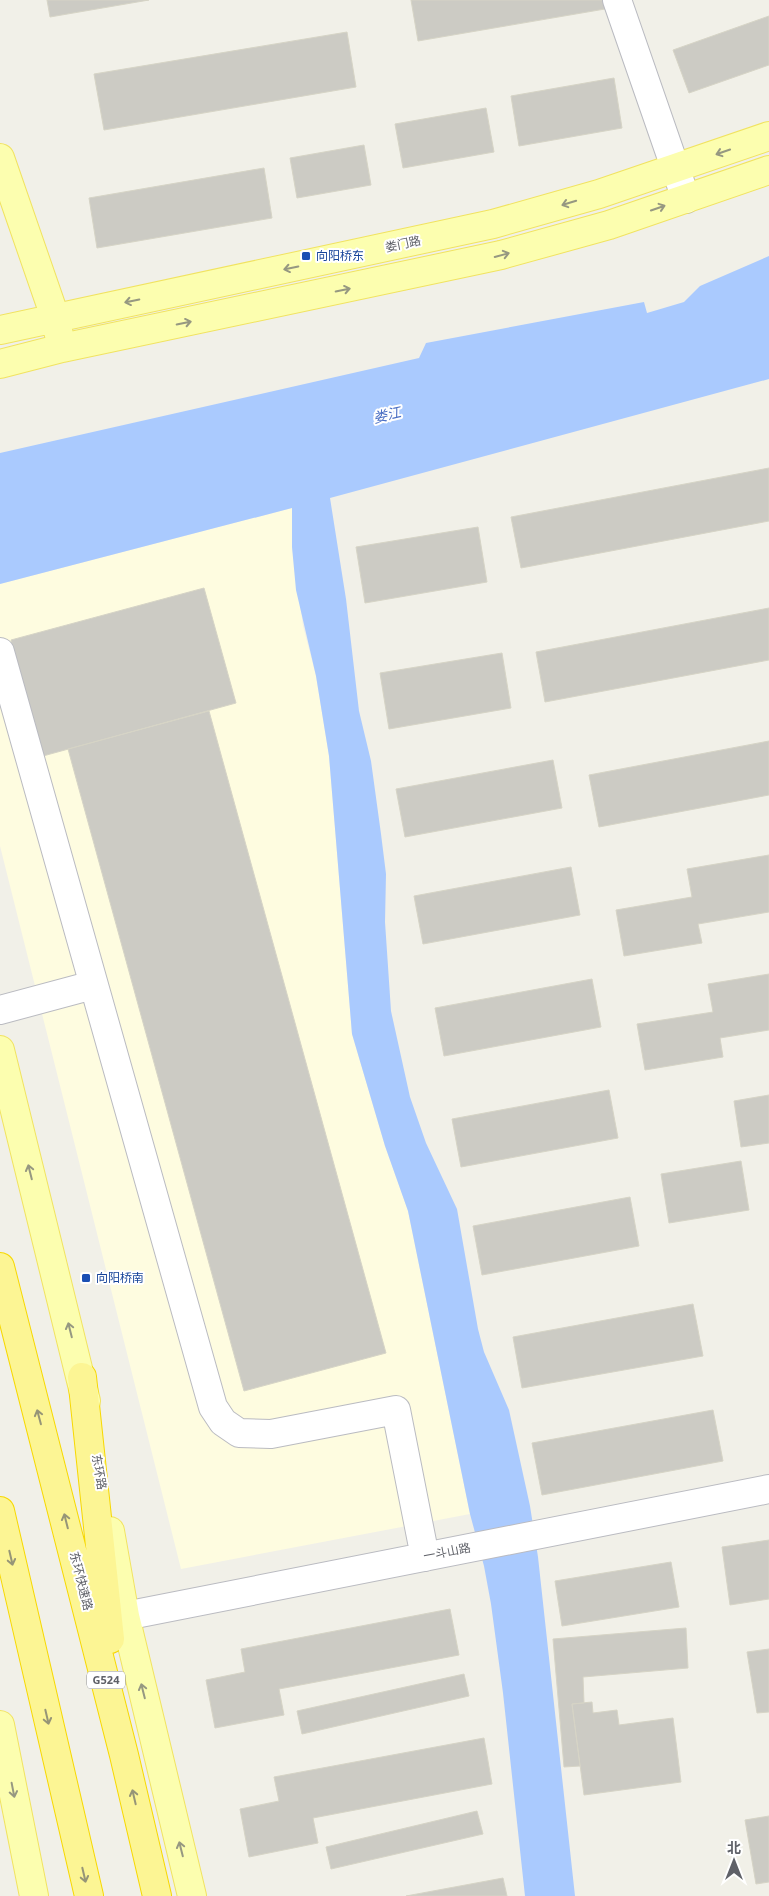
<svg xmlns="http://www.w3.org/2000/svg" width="769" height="1896" font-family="'Noto Sans','Noto Sans SC',sans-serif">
<rect width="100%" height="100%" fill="#f1f0e8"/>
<path fill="#fefce0" d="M292,508V547L303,626L316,676L329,756L352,1034L385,1146L408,1211L470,1514L181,1569L0,846V584Z"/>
<path fill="#aacafe" d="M769,256V379L330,498L346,599L359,711L371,761L381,834L386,874L385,922L391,1011L410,1097L426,1143L457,1209L478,1329L484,1352L509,1410L530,1506L538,1557L575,1896H525L503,1693L491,1604L484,1566L470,1514L408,1211L385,1146L352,1034L329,756L316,676L296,590L292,547V508L0,584V453L419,358L426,343L644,302L647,313L684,302L700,286Z"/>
<path fill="#cccbc4" stroke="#d6d4c6" d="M47,0H149L50,17Z
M411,0H604L605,9L418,41Z
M769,16V65L689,93L673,50Z
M347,32L356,87L104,130L94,74Z
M614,78L622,128L519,146L511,96Z
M486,108L494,152L403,168L395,124Z
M364,145L371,185L297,198L290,158Z
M264,168L272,218L97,248L89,198Z
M769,468V521L521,568L511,517Z
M478,527L487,582L365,603L356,547Z
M204,588L236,703L43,756L11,640Z
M769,608V660L545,702L536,652Z
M502,653L511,708L389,729L380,673Z
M209,711L386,1353L244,1391L68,749Z
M769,741V795L599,827L589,775Z
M553,760L562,808L405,837L396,789Z
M769,855V912L698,924L702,943L624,956L616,910L692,897L687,869Z
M571,867L580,915L423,944L414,896Z
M769,974V1030L720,1038L723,1057L645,1070L637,1024L713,1012L708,984Z
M592,979L601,1027L444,1056L435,1008Z
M609,1090L618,1138L461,1167L452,1119Z
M769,1095V1143L741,1147L734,1101Z
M741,1161L749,1210L669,1223L661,1174Z
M630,1197L639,1246L482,1275L473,1226Z
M693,1304L703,1356L522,1388L513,1337Z
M713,1410L723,1461L542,1495L532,1443Z
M769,1540V1599L730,1605L722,1547Z
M671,1562L679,1607L562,1626L555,1581Z
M450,1609L459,1655L279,1689L284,1715L215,1728L206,1680L245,1672L241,1649Z
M686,1628L688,1668L583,1677L584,1703L572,1704L580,1766L564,1767L553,1639Z
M769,1649V1712L757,1713L747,1652Z
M464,1674L469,1696L302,1734L297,1711Z
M592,1702L593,1713L617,1710L619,1725L673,1718L681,1782L584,1795L572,1704Z
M484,1738L492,1784L313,1818L318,1843L249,1857L240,1809L279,1801L274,1777Z
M477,1811L483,1834L331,1869L326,1847Z
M769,1816V1882L756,1884L745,1820Z
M503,1878L507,1896H406Z"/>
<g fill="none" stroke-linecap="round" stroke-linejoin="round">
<g stroke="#babbc1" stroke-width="30">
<path id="minor" d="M617,0L686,199
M0,652L213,1407L223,1422L239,1433L271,1434L396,1410L425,1557
M0,1010L93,985
M125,1616L769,1489"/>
</g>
<g stroke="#f1e361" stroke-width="30">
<path id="major" d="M0,158L55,317L59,335
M0,330L493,224L599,194L769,136
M0,364L62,348L501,255L609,225L769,170
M0,1050L86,1401
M110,1531L125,1616L192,1896
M0,1725L34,1896"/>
</g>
<g stroke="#f7d802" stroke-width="30">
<path id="highway" d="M0,1267L124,1755L157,1896
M82,1377L110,1639
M0,1511L89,1896"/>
</g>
<use href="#minor" stroke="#fff" stroke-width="28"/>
<use href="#major" stroke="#fcfeaf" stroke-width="28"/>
<use href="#highway" stroke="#fcf594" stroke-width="28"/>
</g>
<defs><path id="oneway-shaft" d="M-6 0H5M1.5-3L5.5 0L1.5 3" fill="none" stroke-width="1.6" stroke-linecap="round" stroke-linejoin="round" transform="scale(1.25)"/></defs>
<g stroke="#969881">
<use href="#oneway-shaft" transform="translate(723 152) rotate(161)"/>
<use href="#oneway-shaft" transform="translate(569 203) rotate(163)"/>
<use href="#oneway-shaft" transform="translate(658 208) rotate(-19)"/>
<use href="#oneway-shaft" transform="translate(502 255) rotate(-15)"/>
<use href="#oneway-shaft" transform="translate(291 268) rotate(168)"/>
<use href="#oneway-shaft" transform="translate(343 290) rotate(-12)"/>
<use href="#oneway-shaft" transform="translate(132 301) rotate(168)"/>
<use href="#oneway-shaft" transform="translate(184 323) rotate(-12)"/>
<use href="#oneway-shaft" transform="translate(30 1172) rotate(-104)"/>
<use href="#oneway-shaft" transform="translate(70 1330) rotate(-104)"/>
<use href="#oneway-shaft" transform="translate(143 1691) rotate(-104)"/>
<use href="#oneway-shaft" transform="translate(13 1790) rotate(79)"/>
<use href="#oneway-shaft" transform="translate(181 1849) rotate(-104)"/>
</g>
<g stroke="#969577">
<use href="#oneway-shaft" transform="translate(39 1417) rotate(-105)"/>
<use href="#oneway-shaft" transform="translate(66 1521) rotate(-104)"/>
<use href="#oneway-shaft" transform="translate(11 1558) rotate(77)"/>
<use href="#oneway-shaft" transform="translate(47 1717) rotate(77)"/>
<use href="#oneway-shaft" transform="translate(134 1797) rotate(-103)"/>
<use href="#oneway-shaft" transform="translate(84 1875) rotate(77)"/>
</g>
<g fill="#1a4fb4" stroke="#fff" stroke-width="2">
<rect x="301" y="251" width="10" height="10" rx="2.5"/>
<rect x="81" y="1273" width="10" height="10" rx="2.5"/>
</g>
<g text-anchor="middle" stroke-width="4" stroke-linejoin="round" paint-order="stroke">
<rect fill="#fff" stroke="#8f9095" stroke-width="1" x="87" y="1671.5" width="38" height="17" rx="4"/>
<g font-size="11" font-weight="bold" fill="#5f6168">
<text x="106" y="1684">G524</text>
</g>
<g font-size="12" fill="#5f6168" stroke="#fff">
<text transform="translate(403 244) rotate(-12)" y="4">娄门路</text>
<text transform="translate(99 1472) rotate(80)" y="4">东环路</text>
<text transform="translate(447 1552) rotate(-11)" y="4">一斗山路</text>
<text transform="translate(81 1581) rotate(76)" y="4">东环快速路</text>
</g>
<g font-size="12" fill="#164399" stroke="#fff" text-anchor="start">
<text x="316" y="260">向阳桥东</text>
<text x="96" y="1282">向阳桥南</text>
</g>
<g font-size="14" font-style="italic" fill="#4b6fc4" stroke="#fff">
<text transform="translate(387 415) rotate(-13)" y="5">娄江</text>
</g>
</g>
<g transform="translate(734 1861)" stroke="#ffffff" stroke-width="4" paint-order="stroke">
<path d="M0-4L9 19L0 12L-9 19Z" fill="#5f6168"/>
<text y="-8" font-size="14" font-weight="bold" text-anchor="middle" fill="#5f6168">北</text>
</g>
</svg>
